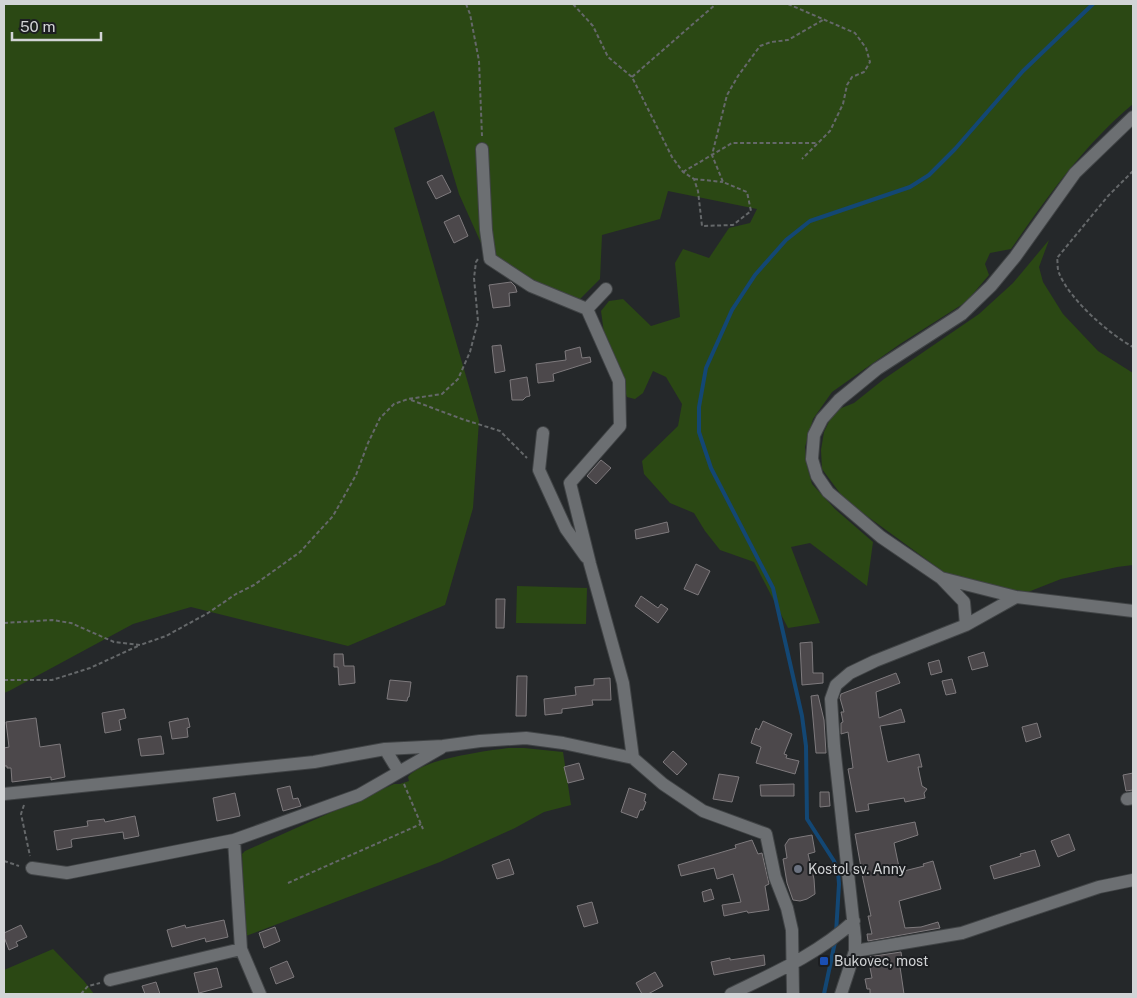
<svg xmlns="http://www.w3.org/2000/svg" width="1137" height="998" font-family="'Public Sans',sans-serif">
<rect width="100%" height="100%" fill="#25282a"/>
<path fill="#2b4814" d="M4,4H1133V104C1083,146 1048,196 1011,249L990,253L985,264L989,275L966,302L900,344L832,392L813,419L805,447L807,466L812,484L835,509L873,542L867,586L810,543L791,547L820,623L788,628L754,562L720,550L705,531L694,513L670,503L644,474L642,461L678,426L682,404L666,377L653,371L643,393L635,399L627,397L604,333L601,311L609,301L623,299L651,326L680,317L675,263L683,249L709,258L729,228L750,223L757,209L668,191L660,219L602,235L600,279L577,302L505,268L485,252L459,194L434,111L394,128L479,421L473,508L445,605L348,646L191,607L133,624L9,691L4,693Z
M1049,240L1039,267L1043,282L1063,314L1098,351L1133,373V565L1117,567L1061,579L1028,592L965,582L945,573L845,500L822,469L821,450L824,432L834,411L854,403L884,379L979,314L1013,283Z
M517,586L587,588L586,624L516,623Z
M508,748H524L563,752L571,805L544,812L515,828L440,862L246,936L242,854L245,851L394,784H400L409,781L408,777C421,759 486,751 508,748Z
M53,949L84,981L94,994H4V970Z"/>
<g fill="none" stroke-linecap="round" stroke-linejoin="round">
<path stroke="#134774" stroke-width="4" d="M836,933L839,884L838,871L834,861L807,819L806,746L802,716L773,588L711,468L699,432V407L706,368L732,310L755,275L786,240L810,221L910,187L929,175L955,149L1023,71L1093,4
M824,994L835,942"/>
</g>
<path fill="#4c484b" stroke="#7e7a7d" d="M442,175L451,192L436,199L427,182Z
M459,215L468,236L454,243L444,222Z
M511,282L515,286L517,292L509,293L510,306L493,308L489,285Z
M501,345L505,371L495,373L492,346Z
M580,347L582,358L590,357L591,362L553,374L554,381L538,383L536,364L566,360L565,351Z
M527,377L530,396L526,397L523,400H512L510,380Z
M601,460L611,468L596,484L587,476Z
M667,522L669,532L636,539L635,530Z
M696,564L710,571L698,595L684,589Z
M641,596L658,608L661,604L668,609L658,623L635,606Z
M496,599H505L504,628H496Z
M812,642L813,673H823V683L802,685L800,643Z
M984,652L988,666L972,670L968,657Z
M334,654H343L344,666H354L355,683L339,685L338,667H334Z
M939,660L942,672L931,675L928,663Z
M896,673L900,683L876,692L879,718L901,709L905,722L880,726L887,760L888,762L919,754L922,767H918L922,786L927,789L924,793L925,798L905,802L904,798L868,804L869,810L856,812L848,769L853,768L848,732L841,734V723L843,722L841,712H844L840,698L841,694Z
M517,676H527L526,716H516Z
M610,678L611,700H592L593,705L562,709V713L545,715L544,699L576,695L575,687L594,685V679Z
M952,679L956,693L946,695L942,681Z
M390,680L411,682L409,697H408L407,701L387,699Z
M818,695L824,720L826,753H816L811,696Z
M124,709L126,718L119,720L121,730L105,733L102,713Z
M36,718L40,747L60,744L65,777L51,780V777L12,782L11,768H7V766H4V748L9,747L6,722Z
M188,718L190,727L187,728L188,737L172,739L169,722Z
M763,721L792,734L784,754L787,755L786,758L799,761L795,774L756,763L761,747L751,743L756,728L759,730Z
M1037,723L1041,737L1026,742L1022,727Z
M161,736L164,754L141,756L138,739Z
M673,751L687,764L677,775L663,762Z
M579,763L584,779L568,783L564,767Z
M1133,773V790L1126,791L1123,775Z
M719,774L739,777L732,802L713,799Z
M794,784V796H761L760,785Z
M290,786L293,799L298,798L301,806L283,811L277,789Z
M629,788L646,794L644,801L646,802L643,810H640L637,818L621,812Z
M820,792H829L830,806L820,807Z
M235,793L240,816L217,821L213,798Z
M135,816L139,836L124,839L123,832L73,839L71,840L72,847L57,850L54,831L88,826L87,821L104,819L105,822Z
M915,822L918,835L894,843L900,872L924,866L923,864L933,861L941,889L899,901L905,928L921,927L938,922L940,928L868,941L867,934H872L868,916H871L863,879L855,834Z
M1069,834L1075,850L1058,857L1051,841Z
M812,835L815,852L808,854L814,879L815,894L807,899L800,901L793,900L787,883L783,859L787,858L785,845L789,839Z
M752,840L758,854L762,853L769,884L765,886L769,910L748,913L747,911L724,916L722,905L741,902L733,874L717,879L714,868L681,876L678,865L736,848L735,845Z
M1035,850L1040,866L994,879L990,866L1021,856L1020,854Z
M509,859L514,874L497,879L492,865Z
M711,889L714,899L704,902L702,892Z
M592,902L598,923L584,927L577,906Z
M224,920L228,937L206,942L205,938L172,947L167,930L185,925L186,928Z
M21,925L27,937L16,942L18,946L9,950L4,937V933Z
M275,927L280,941L264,948L259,933Z
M901,952L902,959L899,960L904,994H870V989H867L865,979L872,978L868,957Z
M764,955L765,965L714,975L711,962L730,958V960Z
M287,961L294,977L276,984L270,968Z
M217,968L222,987L199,993L194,973Z
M655,972L663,986L648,994H642L636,983Z
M156,982L160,994H145L142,986Z"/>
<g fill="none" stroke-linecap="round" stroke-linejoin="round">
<g stroke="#414446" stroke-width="14">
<path id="minor" d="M482,149L486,230L490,259L531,286L587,309L619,381L620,426L570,483L590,564L623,683L633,758
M587,309L606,289
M543,433L539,470L566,529L586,557
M941,578L1016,597L1133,611
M966,625L964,602L941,578L881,537L828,492L817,476L812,459L814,435L822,419L839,400L877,369L962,314L991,286L1015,257L1075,173L1133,117
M385,749L399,772
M4,794L314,762L385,749L443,746L480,741L526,738L563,743L633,758L663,784L703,811L766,834L775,877L787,908L792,930L793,994
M1127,799L1133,798
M234,840L241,949L260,994
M32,868L67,873L234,840L359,795L441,748
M855,951L962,933L1099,887L1133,880
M110,980L241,949
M731,994C774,973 818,954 854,921
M841,994L855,951V937L834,746L831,699L836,685L850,673L875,661L966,625L1016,597"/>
</g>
<path stroke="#65686a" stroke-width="2" stroke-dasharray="4 2.5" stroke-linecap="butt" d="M466,4L470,14L479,61L482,136
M573,4L593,26L608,57L632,77L672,157L683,172L694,179L698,191L702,226L733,225L751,211L747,192L723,182L712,155L727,95L738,76L760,46L771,42L788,40L823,20
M788,4L855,33L866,48L870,62L864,72L852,77L847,85L843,104L830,131L802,159
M632,77L716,4
M1133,171L1108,196L1057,258C1058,262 1057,269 1059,273C1069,299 1109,334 1133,347
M683,172L732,143H818
M694,179L723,182
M411,400L462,419L500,431L527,458
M4,623L52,620L71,623L114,642L140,645L166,636L208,613L236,594L254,585L300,552L333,516L356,475L368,443L380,418L394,404L408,399L442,394L458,379L470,352L478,321L474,278L476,262L478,259
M4,680H52L90,668L138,646
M404,784L423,829
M24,805L21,814L30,856
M4,861L19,866
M288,883L421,824
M81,994L88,986L100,983"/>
<use href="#minor" stroke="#6c6f72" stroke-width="12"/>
</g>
<circle fill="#6b7280" stroke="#1c1e21" stroke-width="2" cx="798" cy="869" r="5"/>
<rect fill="#1a4fb4" stroke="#1c1e21" stroke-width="2" x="819" y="956" width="10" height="10" rx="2.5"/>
<g text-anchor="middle" stroke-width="4" stroke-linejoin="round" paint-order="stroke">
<g font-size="14" fill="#d2d4d6" stroke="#1c1e21" text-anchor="start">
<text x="808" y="874">Kostol sv. Anny</text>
<text x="834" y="966">Bukovec, most</text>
</g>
</g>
<rect width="1137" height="998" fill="none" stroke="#d2d4d6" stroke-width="10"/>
<path d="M12 32v8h89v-8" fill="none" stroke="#d2d4d6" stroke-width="2.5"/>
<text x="20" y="32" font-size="15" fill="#d2d4d6" stroke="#1c1e21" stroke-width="4" paint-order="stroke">50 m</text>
</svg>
